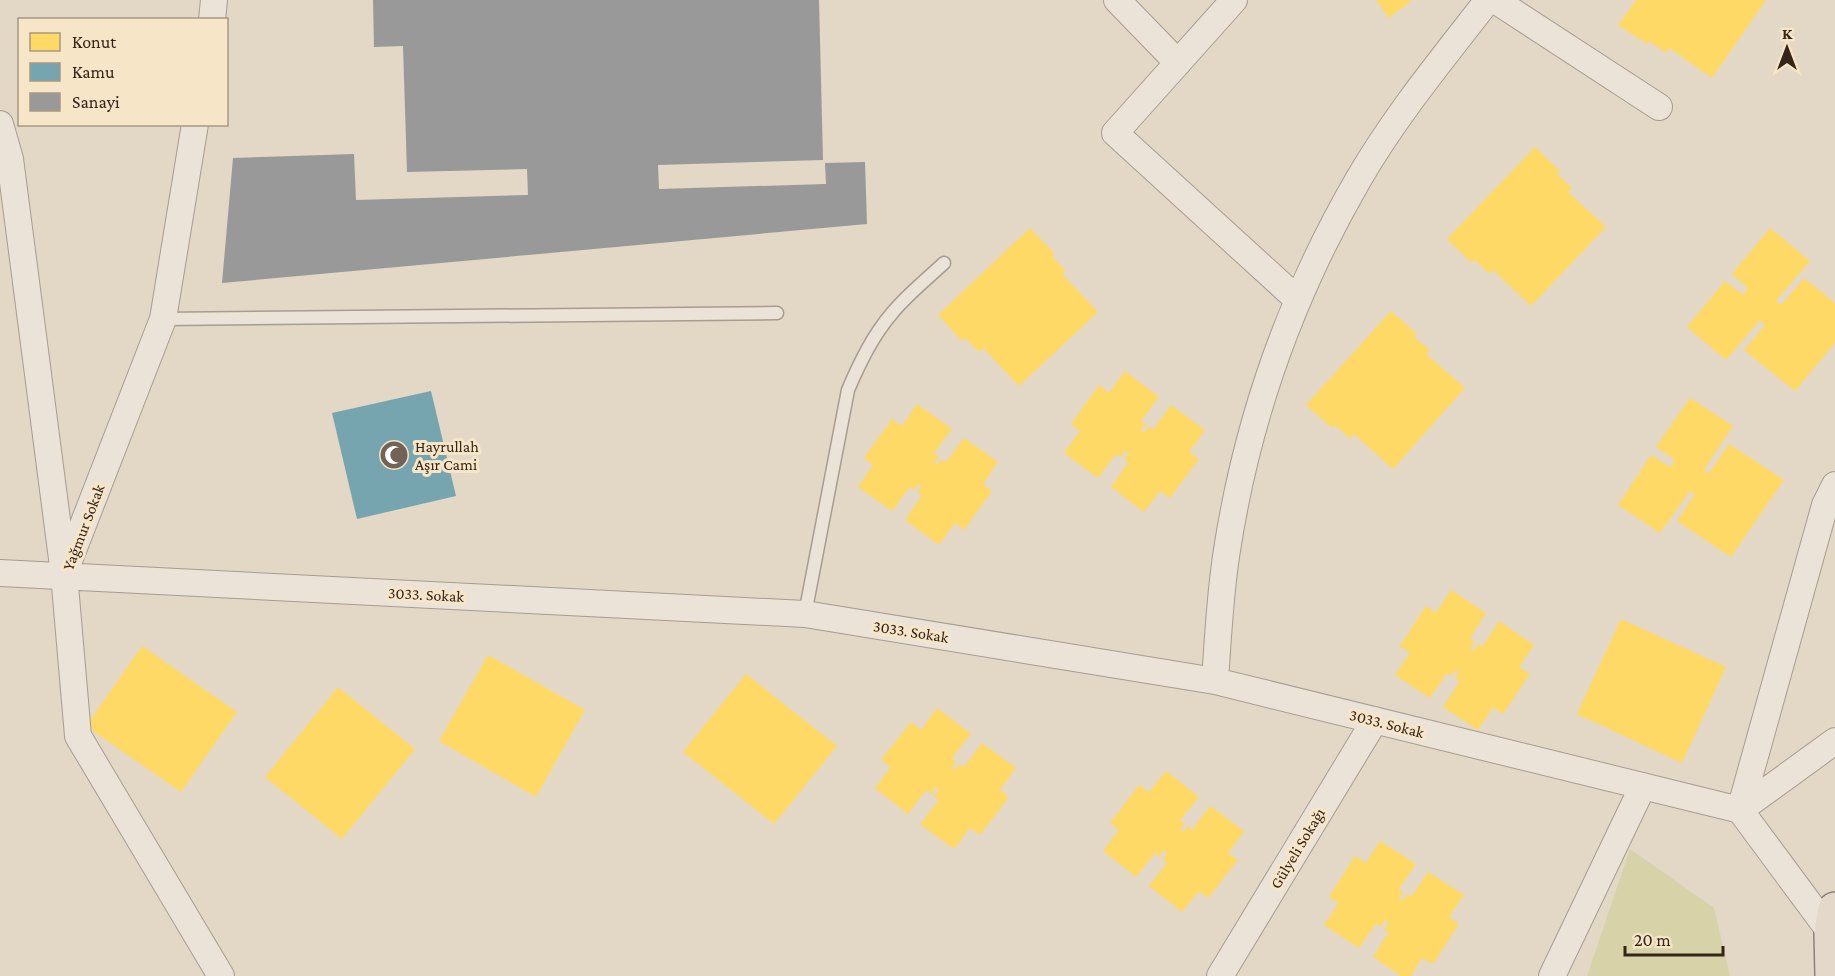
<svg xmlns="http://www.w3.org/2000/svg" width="1835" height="976" font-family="'Crimson Pro',serif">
<rect width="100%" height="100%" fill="#e3d7c6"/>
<path fill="#d7d2a7" d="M1630,849L1714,908L1730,976H1587Z"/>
<path fill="#ffd966" d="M1376,0H1412L1389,18Z
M1636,0H1766L1712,78L1669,48L1666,53L1649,41L1647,44L1618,25Z
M1535,147L1560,171L1557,174L1572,188L1568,192L1606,227L1531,306L1493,270L1489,274L1475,260L1472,263L1447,239Z
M1030,228L1054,253L1052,256L1066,271L1062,274L1098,312L1019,386L983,348L979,352L965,338L962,341L938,315Z
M1770,228L1810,261L1776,301L1781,305L1804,278L1835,303V343L1795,391L1744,350L1765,325L1760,320L1726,360L1687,327L1725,281L1743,295L1748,288L1732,274Z
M1391,311L1417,334L1414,337L1430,350L1426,354L1465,388L1393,469L1354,434L1350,439L1335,425L1332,428L1306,405Z
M1125,371L1159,397L1141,421L1146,424L1141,430L1144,433L1149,426L1153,430L1171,405L1205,430L1189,452L1199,459L1170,498L1160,491L1144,512L1111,487L1128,463L1124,459L1129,453L1125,451L1121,457L1116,454L1098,478L1064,453L1080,431L1071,424L1099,385L1109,393Z
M1690,398L1733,426L1704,470L1709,473L1729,444L1784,480L1731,557L1677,521L1695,494L1690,491L1660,533L1618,505L1651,455L1670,467L1675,460L1656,447Z
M917,404L952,429L934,453L939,457L934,463L937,465L942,459L946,462L964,438L998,462L983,484L992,491L964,530L955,523L939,545L905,520L922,495L917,492L922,486L919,484L914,490L910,487L892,511L858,487L873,465L864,458L892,419L902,426Z
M1451,590L1486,613L1470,639L1475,642L1470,648L1473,651L1478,644L1482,647L1499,621L1534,645L1519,667L1530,674L1503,714L1493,707L1478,730L1443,707L1460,681L1455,678L1459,672L1456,670L1451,676L1447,673L1430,698L1395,675L1410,653L1400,646L1426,606L1436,613Z
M1621,619L1726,667L1682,763L1577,714Z
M142,646L237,712L181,792L86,726Z
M488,655L585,710L536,797L439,741Z
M746,674L837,746L774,824L683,752Z
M338,687L415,749L342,839L265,777Z
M937,708L971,734L952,758L956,761L952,767L955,770L959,764L964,767L982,743L1016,768L1000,790L1009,797L980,835L970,828L954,849L920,824L939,800L934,796L939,790L936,787L931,794L926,790L908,814L875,788L891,767L881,760L911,722L921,730Z
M1166,771L1199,797L1180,820L1185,824L1180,830L1183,832L1188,826L1192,830L1210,806L1244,831L1228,853L1238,860L1208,898L1199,891L1182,912L1149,886L1167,863L1163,859L1167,853L1164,850L1159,857L1155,853L1136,877L1103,851L1119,830L1110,823L1139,785L1149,792Z
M1380,841L1416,864L1399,889L1403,892L1399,899L1403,901L1407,894L1411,897L1428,872L1464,895L1449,917L1459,924L1433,964L1422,958L1411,976H1401L1373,957L1389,932L1384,929L1389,922L1385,920L1381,926L1376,924L1359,948L1324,925L1339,903L1329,897L1355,856L1366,863Z"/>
<path fill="#76a5af" d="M431,391L456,496L357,519L332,413Z"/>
<path fill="#999" d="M373,0H819L823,160L658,165L659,189L826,184L825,163L865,162L867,224L222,283L233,158L354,154L356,200L528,195L527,169L407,172L403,46L374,47Z"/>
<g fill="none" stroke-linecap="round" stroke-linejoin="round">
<g stroke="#a79c90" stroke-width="15">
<path id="lane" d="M163,319L777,313
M805,614L848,390C860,362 873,335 893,312C908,294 927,279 944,263"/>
</g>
<g stroke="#a79c90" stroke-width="28">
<path id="street" d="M1117,0L1178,63
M1234,0L1115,133L1298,300
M1495,0L1659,107
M212,20L214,0
M0,124L10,159L64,574L78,736L221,976
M65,571L163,319L195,124
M0,573L805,614L1215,681L1740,810L1825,505L1835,485
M1215,681C1218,637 1220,593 1227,550C1247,420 1292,294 1358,180C1395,116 1443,58 1488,0
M1831,933L1740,810L1835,741
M1220,976L1375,720
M1552,976L1643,786"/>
</g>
<g stroke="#8d8277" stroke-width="36">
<path id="primary" d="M1832,976L1831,933L1835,909"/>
</g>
<use href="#lane" stroke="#ebe3d8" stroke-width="12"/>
<use href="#street" stroke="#ebe3d8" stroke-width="26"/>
<use href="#primary" stroke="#e3d8c9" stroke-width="33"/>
</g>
<defs>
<g id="mosque-disc" transform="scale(1.5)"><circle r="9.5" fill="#726356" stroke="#f7e5c8"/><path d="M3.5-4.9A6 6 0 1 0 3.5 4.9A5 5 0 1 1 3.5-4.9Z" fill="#fff"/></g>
</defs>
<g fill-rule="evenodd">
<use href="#mosque-disc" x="394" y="455"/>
</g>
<g text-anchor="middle" stroke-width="6" stroke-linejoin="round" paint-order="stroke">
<g font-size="16" fill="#352419" stroke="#f7e5c8" text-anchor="start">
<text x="415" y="452">Hayrullah<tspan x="415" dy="18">Aşır Cami</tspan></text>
</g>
<g font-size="16" fill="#352419" stroke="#f7e5c8">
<text transform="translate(83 527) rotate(-69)" y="6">Yağmur Sokak</text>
<text transform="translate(426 594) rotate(3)" y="6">3033. Sokak</text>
<text transform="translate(911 631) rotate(9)" y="6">3033. Sokak</text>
<text transform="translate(1387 723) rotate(14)" y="6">3033. Sokak</text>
<text transform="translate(1297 848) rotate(-59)" y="6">Gülyeli Sokağı</text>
</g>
</g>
<rect x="18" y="18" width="210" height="108" fill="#f7e5c8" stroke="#a99882" stroke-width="1.5"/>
<rect x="30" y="33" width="30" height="18" fill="#ffd966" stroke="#a99882" stroke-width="1.5"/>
<text x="72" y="48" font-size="18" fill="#352419">Konut</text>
<rect x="30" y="63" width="30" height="18" fill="#76a5af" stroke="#a99882" stroke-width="1.5"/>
<text x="72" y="78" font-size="18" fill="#352419">Kamu</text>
<rect x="30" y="93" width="30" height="18" fill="#999999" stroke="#a99882" stroke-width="1.5"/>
<text x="72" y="108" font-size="18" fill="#352419">Sanayi</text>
<g transform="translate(1787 48)" stroke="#f7e5c8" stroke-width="4.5" paint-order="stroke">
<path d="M0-4.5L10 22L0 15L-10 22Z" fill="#352419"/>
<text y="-9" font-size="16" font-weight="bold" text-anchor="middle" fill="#352419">K</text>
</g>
<path d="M1625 946v9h98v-9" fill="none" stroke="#352419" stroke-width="3"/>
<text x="1634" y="946" font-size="18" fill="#352419" stroke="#f7e5c8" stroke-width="4.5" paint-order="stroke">20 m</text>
</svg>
